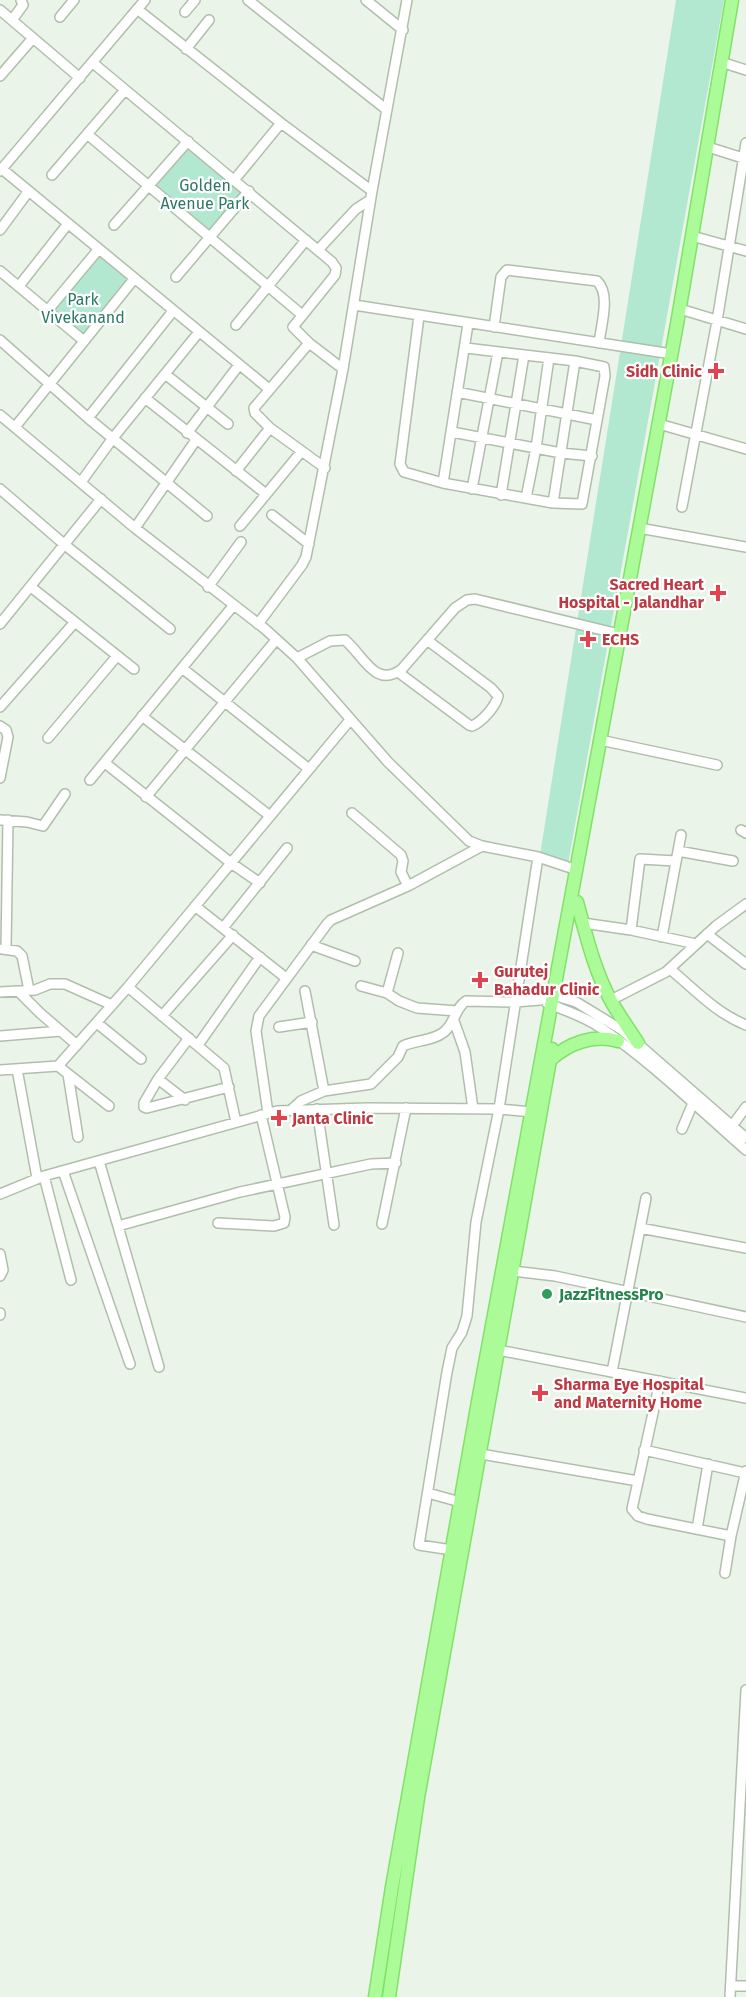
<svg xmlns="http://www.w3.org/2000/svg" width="746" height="1997" font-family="'Fira Sans',sans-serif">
<rect width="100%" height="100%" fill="#ebf4e9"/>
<path fill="#b2e7d0" d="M676,0H724L568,864L540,855Z
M188,142L248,192L210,237L153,188Z
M102,254L133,279L85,340L52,312Z"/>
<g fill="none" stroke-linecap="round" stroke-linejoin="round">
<g stroke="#b0bfab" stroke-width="12">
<path id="minor" d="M248,0L387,110
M366,0L403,30
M137,9L281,123L372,191
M0,10L80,78
M185,12L195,0
M60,17L74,0
M12,20L23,5L21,0
M186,49L209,20
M721,62L746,70
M93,63L332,262L336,268L335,275L293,327L309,343L343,369
M0,76L33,38
M87,134L301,314
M708,147L746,159
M2,169L269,389
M0,171L145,0
M52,175L125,90
M235,179L281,123
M114,225L188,141
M0,230L28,192
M692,236L746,251
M318,250L356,209L370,200
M0,271L84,341
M176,277L249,191
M19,286L67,225
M354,305L672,354
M680,309L746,329
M48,310L98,250
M419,316L400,464L404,472L443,483
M468,324L443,483L553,503L582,504L605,376L604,367L575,361
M236,325L306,240
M494,327L501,277L507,270L597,281C611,294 601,325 599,343
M0,340L88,418L207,516
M466,348L575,361L553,503
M165,374L228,424
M457,392L597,420
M145,398L266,494
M0,415L135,528L265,629L297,658L388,762L469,841L482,846L538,857L577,870
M88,418L173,311
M659,424L746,449
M15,427L134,279
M270,428L255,413L254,408L309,343
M452,432L561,453L592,456
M187,433L239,365
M236,471L270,428L325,468
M81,482L113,438L199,332
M0,489L65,545L170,629
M472,489L498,352
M501,495L524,355
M526,498L536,448L549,358
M682,507L717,321L746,143
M272,515L309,544
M240,526L301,452
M135,528L196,440
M639,528L746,547
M31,587L134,669
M208,587L241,542
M0,624L101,499
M258,624L302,565L306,557L343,369L372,191L407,0
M297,658L330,641L345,640C364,656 375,689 402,669L455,608L467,600L475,599L619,634
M182,668L309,769
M398,672L469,725L472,726C482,722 496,706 498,696L491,688L427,640
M0,707L75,622
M142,716L270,816
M0,726L6,730L8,737L0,778
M48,738L117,656
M600,740L717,765
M105,763L231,863L260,883
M90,780L233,606
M146,797L276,640
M352,813L401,855L403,861L401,872L408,886
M0,820L27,822L43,826L65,794
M741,830L746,833
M678,851L733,861
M195,906L286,978
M583,923L631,930L696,944
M223,928L287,848
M631,930L640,859L676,861
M707,934L746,964
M662,937L681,835
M311,945L355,961
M2,949L17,951L22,956L29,990
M6,949L8,820
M670,969C694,989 716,1013 746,1025
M361,986L387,993L399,1001L417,1008L457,1011
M128,987L224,1068L236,1122
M18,991L40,1013L77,1045
M305,991L324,1091
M0,992L35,990L50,984H65L112,1005
M387,993L398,953
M611,1000L666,972L716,926L746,904
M547,1003C566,1011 584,1016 601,1028C653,1063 699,1109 746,1150
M162,1016L233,935
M454,1021L465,1052L473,1109
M97,1023L141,1059
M279,1027L312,1022
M0,1036L61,1031
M189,1038L158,1079L144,1103V1107L147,1108L229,1087
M198,1045L260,957
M58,1066L128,987L350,720
M17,1069L37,1178
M0,1070L58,1066L109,1106
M68,1074L78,1137
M158,1079L185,1100
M317,1109L334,1225
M291,1110L301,1101L324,1091L371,1084L398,1057L403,1046C416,1040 433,1041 444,1032C455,1023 455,1008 466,1001L515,1002L540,1000L553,995L576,1002L622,1030L746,1138
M268,1113L256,1031L259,1016L327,924L331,920L408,886L482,846
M732,1126L746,1107
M682,1129L693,1103
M99,1161L159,1367
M63,1171L130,1364
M44,1176L71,1280
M0,1194L44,1176L277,1111L367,1108L499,1109L532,1112
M218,1223L274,1226L284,1223L285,1217L261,1115
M382,1224L406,1108
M118,1226L240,1192L371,1164L396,1163
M640,1228L746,1248
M0,1254L3,1270L0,1276
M513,1271L555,1276L746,1317
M0,1313V1315
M498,1350L746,1398
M612,1372L646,1198
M660,1381L632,1509L638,1516L647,1519L731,1536
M644,1450L745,1473
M475,1453L638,1481
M428,1493L460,1502
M697,1529L708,1464
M452,1550L419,1545L447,1372L452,1348L462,1332L467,1316L476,1222L499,1109L538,857
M725,1573L731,1536L746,1471
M731,1986H746
M730,1997L746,1690"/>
</g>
<g stroke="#80e268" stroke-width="15">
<path id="major" d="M577,902C586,935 594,969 610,999C618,1014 629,1029 638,1043
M550,1060C569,1043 593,1034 618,1041
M375,1997L392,1887L479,1396L677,324L732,0
M389,1997L418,1798L552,1049"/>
</g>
<use href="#minor" stroke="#fff" stroke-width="9"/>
<use href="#major" stroke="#abfc99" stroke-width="12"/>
</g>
<g fill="#e0444e" stroke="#fff" stroke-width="2">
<path d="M713 362h6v6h6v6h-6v6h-6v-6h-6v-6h6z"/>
<path d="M715 584h6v6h6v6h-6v6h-6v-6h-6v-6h6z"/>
<path d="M585 630h6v6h6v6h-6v6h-6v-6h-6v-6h6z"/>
<path d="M477 971h6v6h6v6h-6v6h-6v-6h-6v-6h6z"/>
<path d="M276 1109h6v6h6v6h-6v6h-6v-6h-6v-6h6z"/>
<path d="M537 1384h6v6h6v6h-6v6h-6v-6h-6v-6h6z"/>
</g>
<circle fill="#2e9e5b" stroke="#fff" stroke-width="2" cx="547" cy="1294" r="6"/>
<g text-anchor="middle" stroke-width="4.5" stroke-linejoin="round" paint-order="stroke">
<g font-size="16" fill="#2b7964" stroke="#fff">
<text x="205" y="191">Golden<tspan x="205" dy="18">Avenue Park</tspan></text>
<text x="83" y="305">Park<tspan x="83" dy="18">Vivekanand</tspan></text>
</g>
<g font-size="16" font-weight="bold" fill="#be3a42" stroke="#fff" text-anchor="start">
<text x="702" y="377" text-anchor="end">Sidh Clinic</text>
<text x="704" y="590" text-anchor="end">Sacred Heart<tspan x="704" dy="18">Hospital - Jalandhar</tspan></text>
<text x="602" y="645">ECHS</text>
<text x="494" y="977">Gurutej<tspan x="494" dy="18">Bahadur Clinic</tspan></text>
<text x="292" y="1124">Janta Clinic</text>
<text x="554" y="1390">Sharma Eye Hospital<tspan x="554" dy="18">and Maternity Home</tspan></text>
</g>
<g font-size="16" font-weight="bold" fill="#27864d" stroke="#fff" text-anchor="start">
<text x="559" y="1300">JazzFitnessPro</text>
</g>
</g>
</svg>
